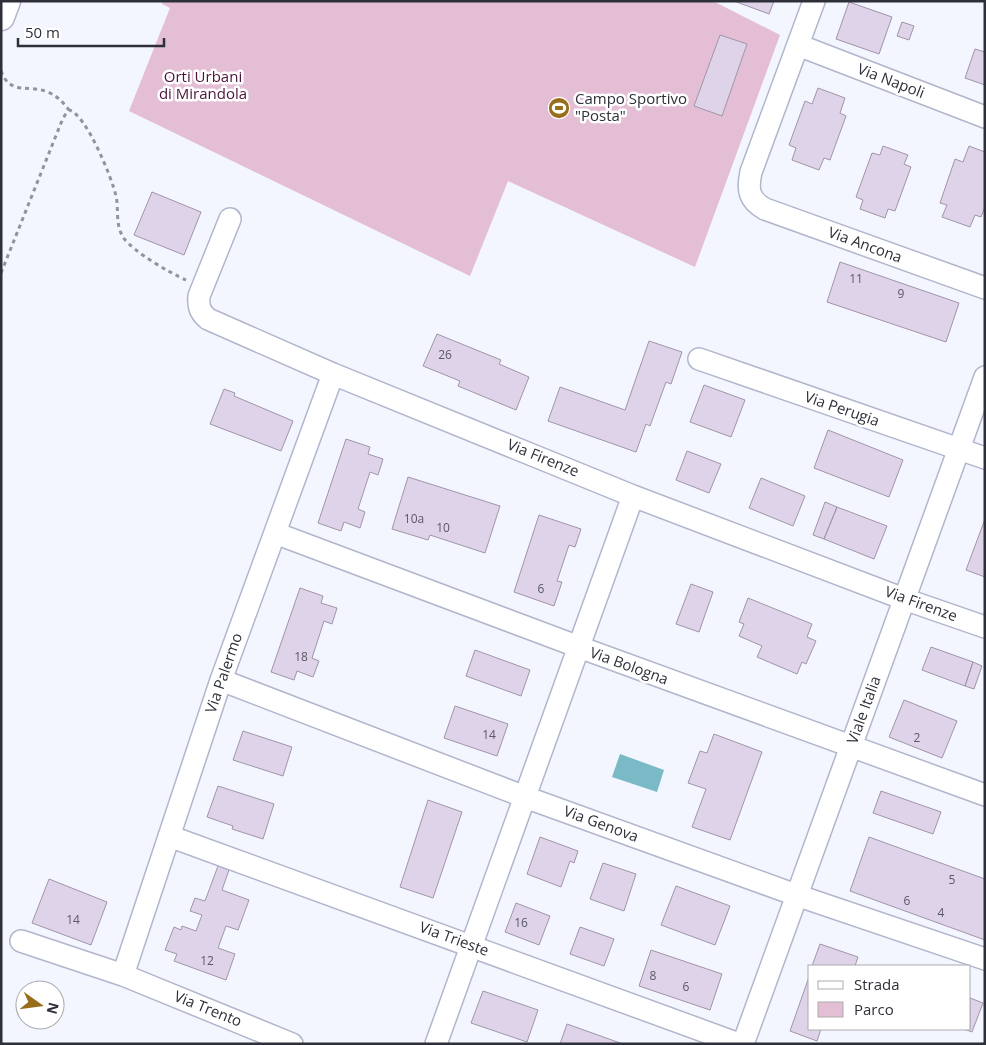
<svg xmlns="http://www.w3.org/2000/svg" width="986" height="1045" font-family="'Open Sans',sans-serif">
<rect width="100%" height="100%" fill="#f3f5ff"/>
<path fill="#e3bed4" d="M163,1H713L780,35L695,267L508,181L470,276L129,111L170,8L162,4Z"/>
<path fill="#79bac6" d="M620,754L664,770L657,792L612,777Z"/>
<path fill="#dfd3e9" stroke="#a095aa" d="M734,1H774L769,14Z
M849,2L892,17L879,54L836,39Z
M902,22L914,26L909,40L897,36Z
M720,35L747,44L722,116L694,106Z
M975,49L985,52V85L965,78Z
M818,88L845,98L840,113L846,116L830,160L824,158L819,170L792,160L796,148L789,145L805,101L812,104Z
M883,146L908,155L904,164L911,167L895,211L888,209L885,218L860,209L863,200L856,197L872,153L880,155Z
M969,146L985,152V207L981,217L975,215L970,227L942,217L947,205L940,203L955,159L963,162Z
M152,192L201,212L184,255L134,235Z
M840,262L959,303L946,342L827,302Z
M437,334L501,360L499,364L529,377L516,410L458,386L460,381L423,366Z
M649,341L682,352L671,384L666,382L650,426L646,424L636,452L548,421L560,387L625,410Z
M704,385L745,400L731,437L690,422Z
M224,389L235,393L234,396L293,421L281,451L210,424Z
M828,430L903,460L889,497L814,468Z
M346,439L370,447L368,454L383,459L378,475L370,472L358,509L365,512L360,528L344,522L341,531L318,523Z
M687,451L721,464L709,493L676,480Z
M408,477L500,506L485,553L430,535L428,540L392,529Z
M761,478L805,496L793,526L749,508Z
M825,502L837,507L824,539L813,535Z
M837,507L887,526L874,559L824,539Z
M539,515L581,529L575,547L569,545L557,581L562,582L554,606L514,592Z
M985,519V577L966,570Z
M691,584L713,592L699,632L676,624Z
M300,588L323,596L321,603L337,608L332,624L324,621L312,658L319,661L313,677L297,671L294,680L271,672Z
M748,598L812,624L807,637L816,641L806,664L802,662L797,674L757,657L762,646L739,636L744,624L739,622Z
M931,647L973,662L965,686L922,670Z
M475,650L530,670L521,696L466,676Z
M973,662L982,666L974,689L965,686Z
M904,700L957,721L942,758L889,737Z
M455,706L508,724L497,756L444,738Z
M243,731L292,747L283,776L233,760Z
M714,734L762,752L730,840L692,827L706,789L688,783L700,751L707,753Z
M218,786L274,804L263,839L232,829L233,826L207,817Z
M881,791L941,812L933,834L873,813Z
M428,800L462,812L433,898L400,887Z
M540,837L578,851L574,863L570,861L561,887L527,874Z
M869,837L985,879V940L850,891Z
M603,863L636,874L624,911L590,899Z
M218,866L229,870L222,890L249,900L238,930L226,926L218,948L235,954L226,980L174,961L177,954L165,950L174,927L181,930L182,926L196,931L202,915L190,911L195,898L205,901Z
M49,879L107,902L91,945L32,923Z
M676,886L730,906L715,945L661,925Z
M516,903L550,916L539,945L505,932Z
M580,927L614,939L604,966L570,954Z
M820,944L858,957L855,966H812Z
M651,950L722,974L710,1010L639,986Z
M810,974V1029H821L817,1041L790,1031Z
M483,991L538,1010L527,1042L471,1023Z
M970,998L983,1003L972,1032L964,1029H970Z
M567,1024L623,1044H560Z"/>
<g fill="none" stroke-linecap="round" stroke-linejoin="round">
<g stroke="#b1b6cd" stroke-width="24">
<path id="minor" d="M814,1L751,172C747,190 749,200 765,209L985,288
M798,45L985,117
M230,219L199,296C198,307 200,312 208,319L333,374L633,496L904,599L985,627
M699,359L985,458
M275,533L579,647L985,795
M221,680L525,797L796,895L985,959
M169,836L739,1044
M21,941L123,975L292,1044
M123,975L221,680L333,374
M436,1044L633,496
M743,1044L985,377"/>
</g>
<g stroke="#b1b6cd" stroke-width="29">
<path id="tertiary" d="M1,17L7,1"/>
</g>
<path stroke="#91939d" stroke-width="3" stroke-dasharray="4 4" stroke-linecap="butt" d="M1,71C10,96 29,84 48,92C57,96 63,102 69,110
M1,273L61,123L66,113L69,110C86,114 112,178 116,196C119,209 115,224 123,237C132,251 170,273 186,280"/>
<use href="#minor" stroke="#fff" stroke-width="21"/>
<use href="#tertiary" stroke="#fff" stroke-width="26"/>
</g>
<defs>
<g id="stadium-disc" transform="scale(1.125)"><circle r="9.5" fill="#986e1b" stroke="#fff"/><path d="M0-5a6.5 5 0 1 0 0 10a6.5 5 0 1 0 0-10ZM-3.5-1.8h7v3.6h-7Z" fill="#fff"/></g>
</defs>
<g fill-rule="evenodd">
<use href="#stadium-disc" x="559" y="108"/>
</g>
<g text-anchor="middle" stroke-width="5" stroke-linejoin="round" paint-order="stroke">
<g font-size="12" fill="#5a5965">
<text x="856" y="283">11</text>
<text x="901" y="298">9</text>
<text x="445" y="359">26</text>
<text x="414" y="523">10a</text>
<text x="443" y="532">10</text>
<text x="541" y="593">6</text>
<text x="301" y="661">18</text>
<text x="489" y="739">14</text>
<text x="917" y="742">2</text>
<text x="952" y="884">5</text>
<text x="907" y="905">6</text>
<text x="941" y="917">4</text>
<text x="73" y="924">14</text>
<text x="521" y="927">16</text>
<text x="207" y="965">12</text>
<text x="653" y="980">8</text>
<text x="686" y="991">6</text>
</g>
<g font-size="15" fill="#4b133a" stroke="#fff">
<text x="203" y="82">Orti Urbani<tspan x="203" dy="17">di Mirandola</tspan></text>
</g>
<g font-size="15" fill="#2e3039" stroke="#fff">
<text transform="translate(891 81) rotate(21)" y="5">Via Napoli</text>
<text transform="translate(865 245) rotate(20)" y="5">Via Ancona</text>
<text transform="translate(842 409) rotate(19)" y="5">Via Perugia</text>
<text transform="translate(543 458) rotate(22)" y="5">Via Firenze</text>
<text transform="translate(921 604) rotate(20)" y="5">Via Firenze</text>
<text transform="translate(629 666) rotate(20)" y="5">Via Bologna</text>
<text transform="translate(224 673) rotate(-71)" y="5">Via Palermo</text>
<text transform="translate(864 710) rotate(-70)" y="5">Viale Italia</text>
<text transform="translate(601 824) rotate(20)" y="5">Via Genova</text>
<text transform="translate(454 939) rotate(20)" y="5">Via Trieste</text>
<text transform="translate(208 1009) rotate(22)" y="5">Via Trento</text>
</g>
<g font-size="15" fill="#2e3039" stroke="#fff" text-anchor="start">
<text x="575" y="104">Campo Sportivo<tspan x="575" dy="17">"Posta"</tspan></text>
</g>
</g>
<rect width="986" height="1045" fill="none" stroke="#2e3039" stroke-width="5"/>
<rect x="808" y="965" width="162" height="65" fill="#ffffff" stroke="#abacb0"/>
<rect x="818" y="981" width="25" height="8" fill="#ffffff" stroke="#abacb0"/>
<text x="854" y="990" font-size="15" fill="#2e3039">Strada</text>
<rect x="818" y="1002" width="25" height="15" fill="#e3bed4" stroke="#abacb0"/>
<text x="854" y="1015" font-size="15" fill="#2e3039">Parco</text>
<g transform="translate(40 1005) rotate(104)"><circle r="24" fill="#ffffff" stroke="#abacb0"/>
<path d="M0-4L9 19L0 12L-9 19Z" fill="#986e1b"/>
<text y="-8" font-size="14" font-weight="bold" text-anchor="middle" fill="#2e3039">N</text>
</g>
<path d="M18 38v8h146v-8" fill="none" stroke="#2e3039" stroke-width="2.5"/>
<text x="25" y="38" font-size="15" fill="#2e3039" stroke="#ffffff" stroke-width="4" paint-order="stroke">50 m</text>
</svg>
